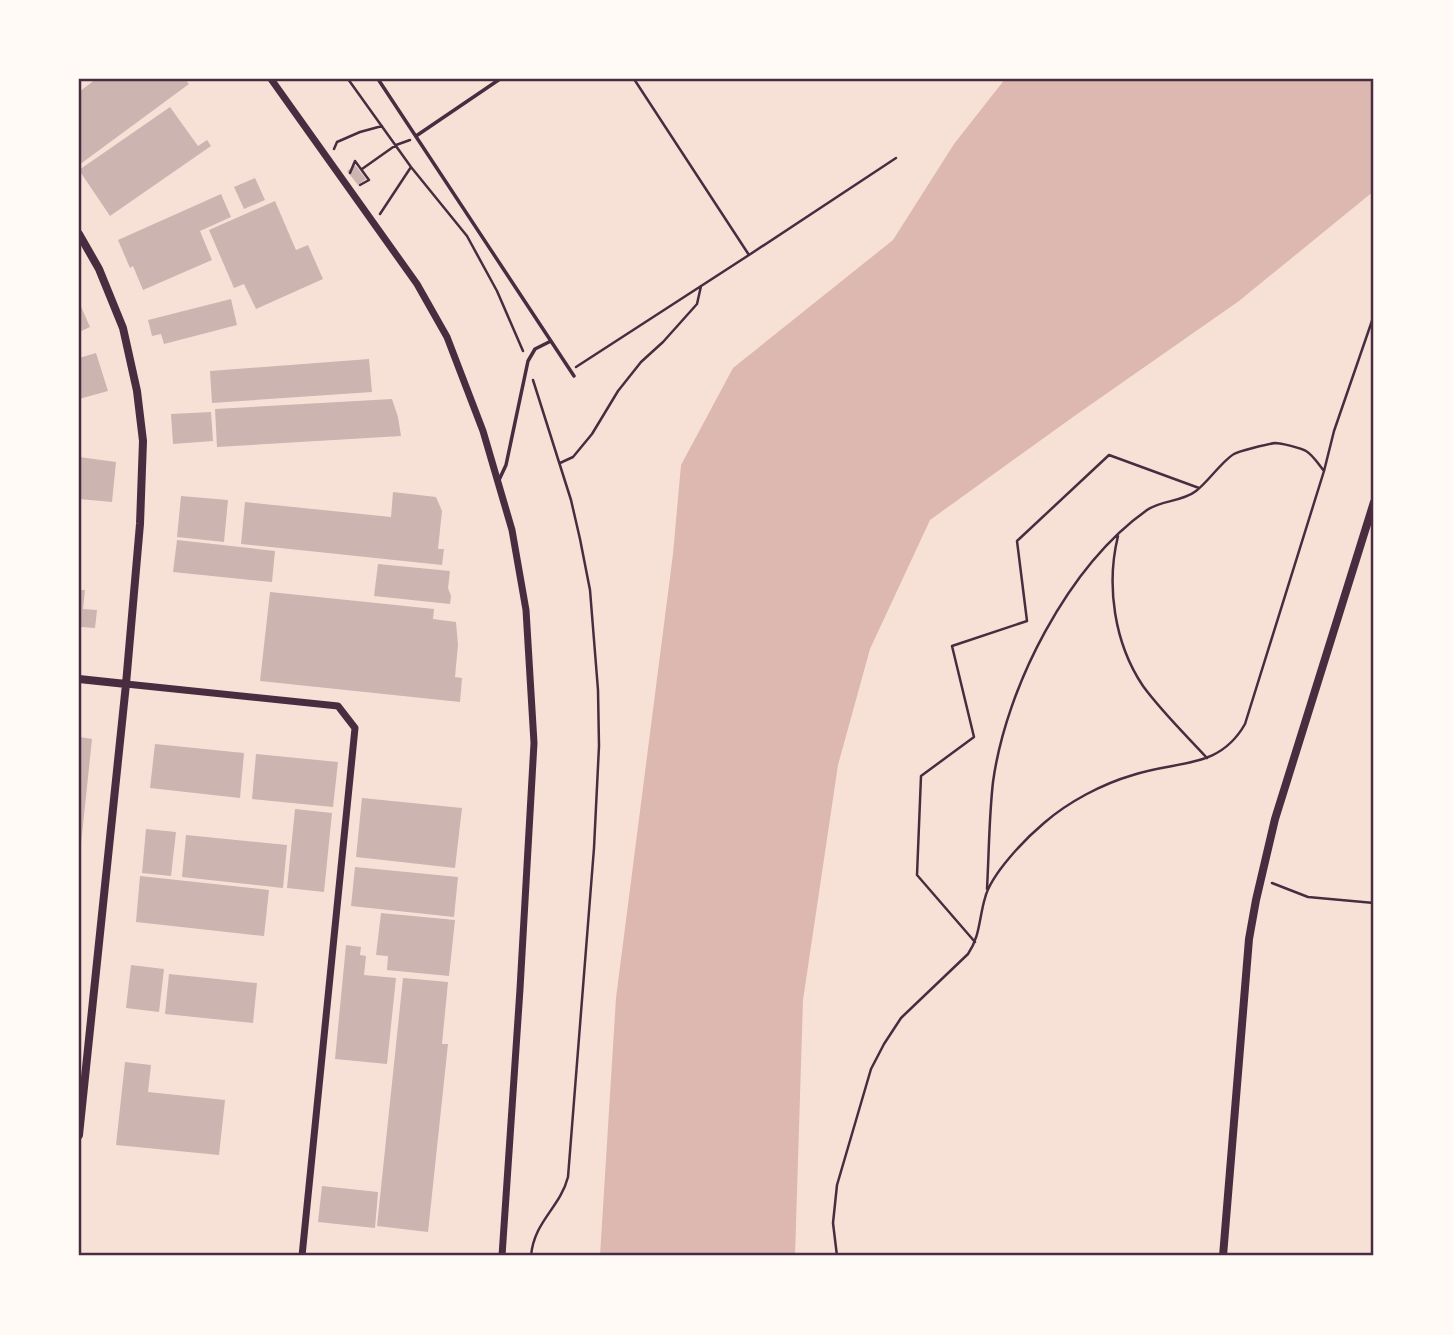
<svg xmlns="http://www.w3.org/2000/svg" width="1453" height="1335" font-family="'PT Sans',sans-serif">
<rect width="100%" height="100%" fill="#f7e1d7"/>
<path fill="#dcb8b0" d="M1005,79H1374V191L1239,301L1073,417L930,520L870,649L838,765L803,1000L795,1256H600L616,998L673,554L681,465L733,368L893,240L954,144Z"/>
<path fill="#ccb4b1" d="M96,79H185L189,84L79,165V92Z
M170,107L198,146L207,140L211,146L110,216L79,170Z
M355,165L366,179L358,185L347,171Z
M255,178L265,200L244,209L234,187Z
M221,194L231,217L200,231L212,260L143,290L133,266L130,268L118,240Z
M275,201L296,250L308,245L323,279L256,309L244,284L234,288L209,230Z
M231,299L237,325L164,344L161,334L152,336L148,320Z
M79,302L90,327L79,332Z
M96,353L108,391L79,399V358Z
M369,359L372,392L212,403L210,371Z
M392,399L398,417L401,436L217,447L215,409Z
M211,412L213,441L173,444L171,414Z
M79,457L116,462L112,502L79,499Z
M393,492L436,497L442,511L438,549H444L442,565L241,544L245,502L391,517Z
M181,496L228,500L224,542L177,537Z
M177,540L275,551L272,582L173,572Z
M378,564L450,571L448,588L451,596L450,604L374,596Z
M79,590H85L83,609L97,610L95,628L81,627V635H79Z
M270,592L434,609L433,619L456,622L458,645L455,677L462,678L460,702L260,681Z
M79,737L92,739L81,844H79Z
M155,744L244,753L240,798L150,788Z
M256,754L338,762L333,807L252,799Z
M362,798L462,808L455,868L356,857Z
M295,809L332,813L324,892L287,888Z
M146,829L176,832L171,876L142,873Z
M186,835L287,845L283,888L182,877Z
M355,867L458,877L454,917L351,906Z
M140,876L269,890L264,936L136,922Z
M381,913L455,920L449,976L387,970L388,956L376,955Z
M346,945L361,947L360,955L366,956L364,975L396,978L387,1064L335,1059Z
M131,965L164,969L159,1012L126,1008Z
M169,974L257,983L253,1023L165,1014Z
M403,978L448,982L442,1044H448L428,1232L377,1226Z
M125,1062L151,1065L148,1092L225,1100L219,1155L116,1145Z
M322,1186L378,1192L375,1228L318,1222Z"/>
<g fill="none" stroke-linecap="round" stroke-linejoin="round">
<path stroke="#4a2c40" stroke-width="2.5" d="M348,79L411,167L467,236L497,291L523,351
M634,79L749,255
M334,149L337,142L360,132L382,126
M362,169L396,145L410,140
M350,173L355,161L369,180L360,185
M380,214L411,167
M576,367L749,255L896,158
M560,463L573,457L592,434L618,391L641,362L663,342L697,304L701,286
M1118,536C1106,585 1114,643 1143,686C1162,712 1185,734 1207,758
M1272,883L1308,897L1374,903
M987,889C989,853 989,817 993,782C1006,687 1068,566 1147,510C1161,500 1182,502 1196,491C1208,482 1222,461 1234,454C1239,451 1268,444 1275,443C1281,443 1301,448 1306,451C1313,455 1319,465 1324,471
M975,942L917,875L921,776L974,737L952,646L1027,621L1017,541L1109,455L1199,488
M531,1256C534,1221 560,1208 568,1177L594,848L599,746L598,690L590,590L580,539L571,500L533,380
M837,1256L833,1223L837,1185L871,1069L884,1044L901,1018L968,954C980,937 979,918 985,898C991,874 1025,839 1044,823C1068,802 1102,784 1133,775C1177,760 1219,770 1245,724L1324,471L1334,431L1374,315"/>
<path stroke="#4a2c40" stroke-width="3.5" d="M378,79L574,376
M416,136L500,79
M499,480L506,465L528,361L535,349L551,341"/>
<path stroke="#4a2c40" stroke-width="7" d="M271,79L417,284L447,337L483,431L512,530L526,610L534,743L520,989L502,1256
M126,684L338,706L355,728L302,1256"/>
<path stroke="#4a2c40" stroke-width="8" d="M79,234L99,269L123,328L137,391L143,441L140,524L126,684L79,1135
M79,679L126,684
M1223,1256L1249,939L1256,900L1275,819L1374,502"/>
</g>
<rect width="1453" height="1335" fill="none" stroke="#fffaf5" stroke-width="161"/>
<rect x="80" y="80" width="1292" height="1174" fill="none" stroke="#4a2c40" stroke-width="2.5"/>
</svg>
